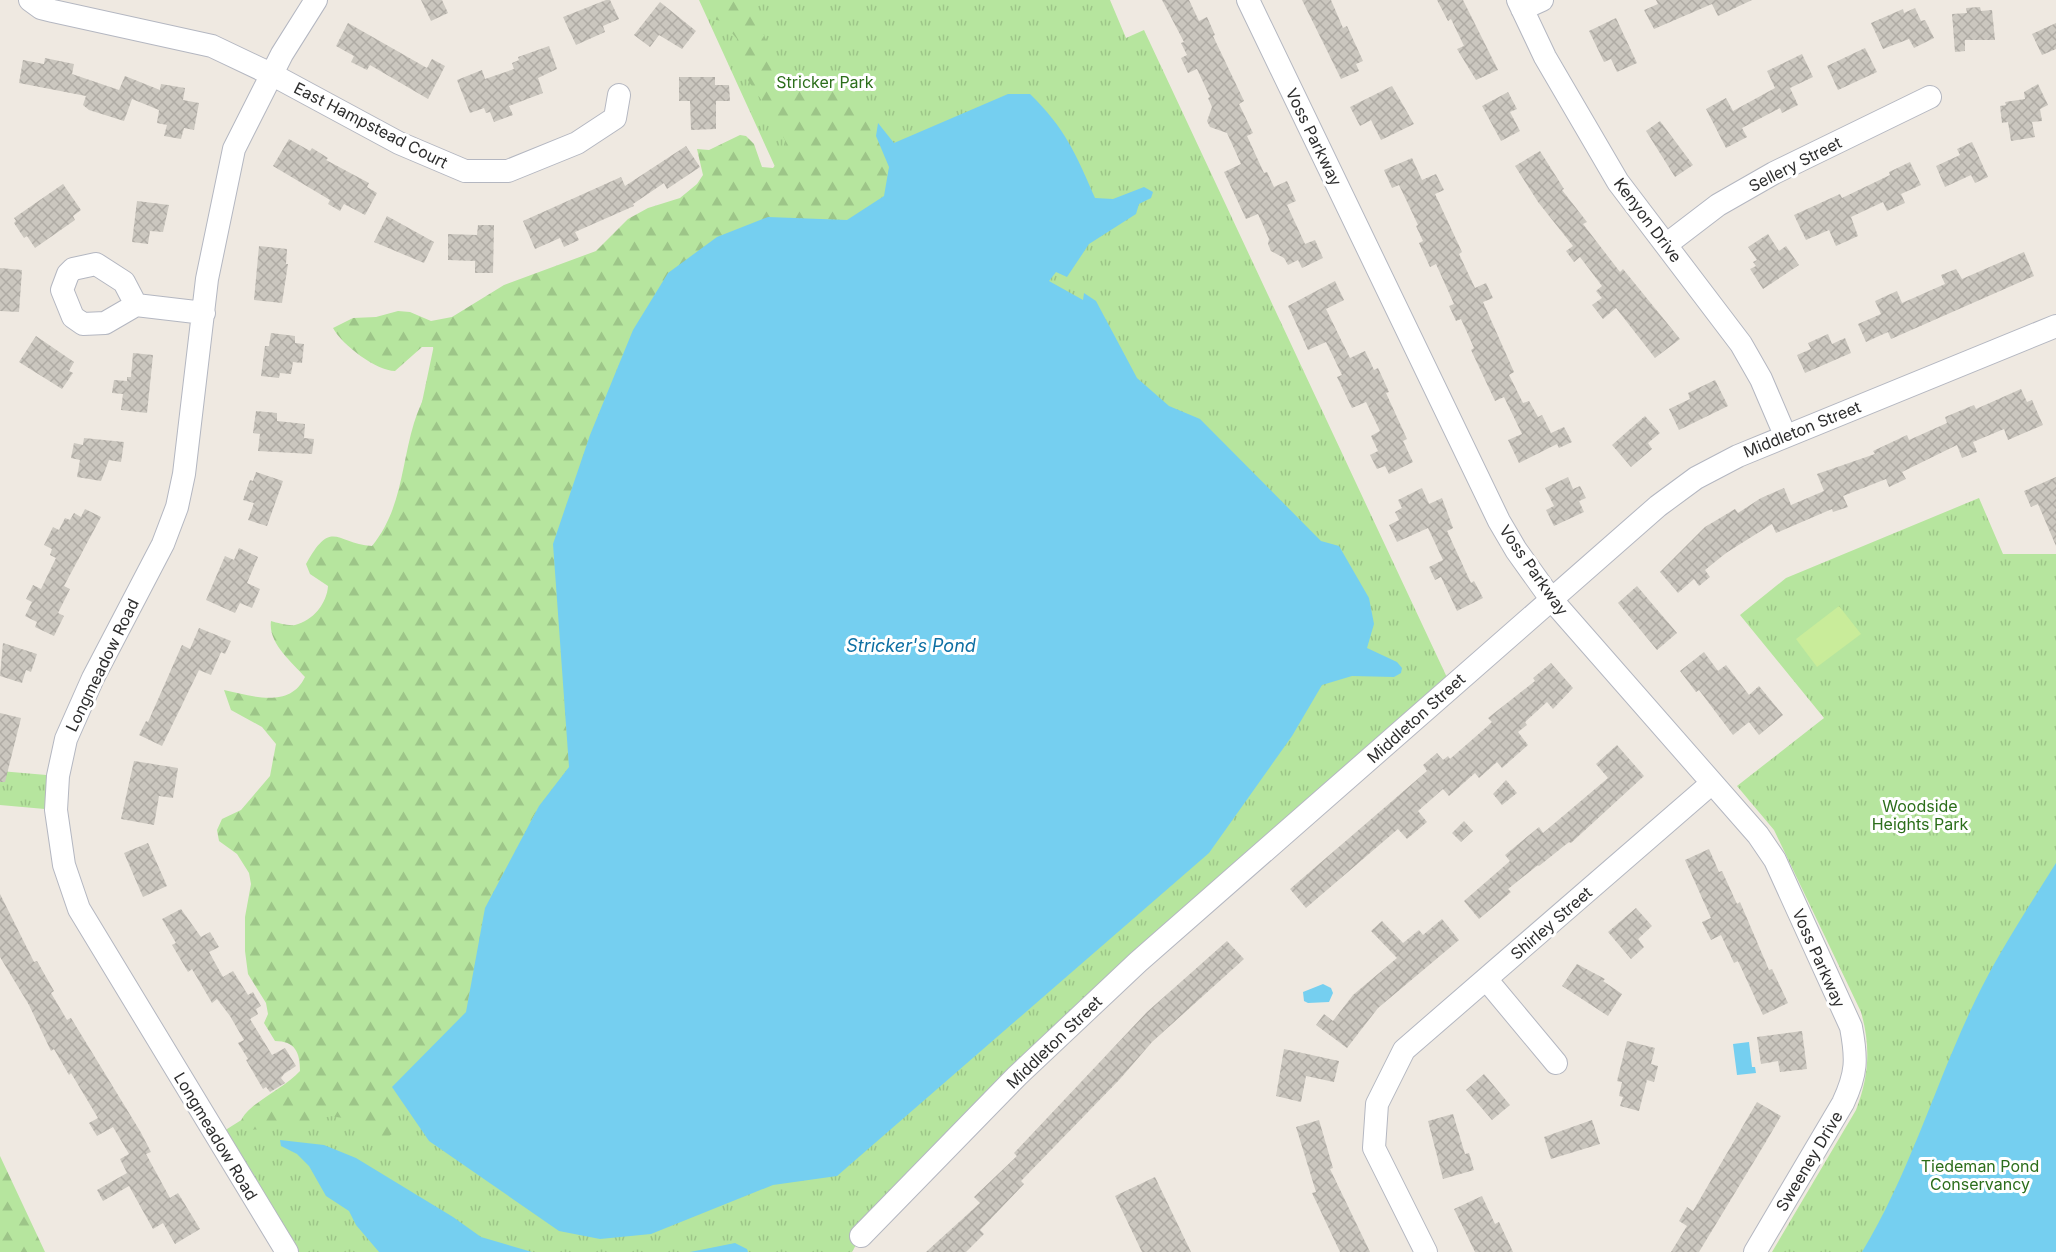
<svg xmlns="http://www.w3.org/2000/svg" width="2056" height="1252" font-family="Inter,sans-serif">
<defs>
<pattern id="grass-tufts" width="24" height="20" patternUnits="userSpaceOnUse" patternTransform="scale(1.5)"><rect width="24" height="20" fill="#b6e59e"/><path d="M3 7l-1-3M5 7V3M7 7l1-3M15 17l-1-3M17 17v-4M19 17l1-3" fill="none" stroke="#9dc588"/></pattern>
<pattern id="forest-firs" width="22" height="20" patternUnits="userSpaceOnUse" patternTransform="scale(1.5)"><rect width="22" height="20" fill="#b6e59e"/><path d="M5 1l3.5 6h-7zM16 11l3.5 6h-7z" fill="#9dc588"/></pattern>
<pattern id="building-cross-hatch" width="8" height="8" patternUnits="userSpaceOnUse" patternTransform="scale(1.5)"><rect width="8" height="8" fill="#cbc7bf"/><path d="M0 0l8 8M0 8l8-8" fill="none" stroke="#afaba4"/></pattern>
</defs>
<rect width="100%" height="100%" fill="#efe9e1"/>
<path fill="url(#grass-tufts)" d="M699,0H1110L1126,38L1144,30L1451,686L1138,962L861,1236L852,1252H287L216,1136L325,1067L358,707L438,326L782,182Z
M1979,498L2003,554H2056V1252H1772L1856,1110C1869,1076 1871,1047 1861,1012L1774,830L1737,786L1824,718L1740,615L1786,578Z
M0,771L58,776L56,810L0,805Z"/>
<path fill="url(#forest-firs)" d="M708,0H750C761,28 778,81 810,90C822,93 835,89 847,87L878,123L876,136L889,167L884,196L847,220L768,217L633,330L590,435L553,544L569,767L539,806L485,908L466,1012L393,1087L396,1122L392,1134L382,1141L376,1140L368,1132L343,1118L330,1116L319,1120L245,1131L241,1121C247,1104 284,1089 300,1071C300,1052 295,1041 275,1041L264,1023L268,1014L266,1003L248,974L245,951V917L251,884L249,873L237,854L219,841L217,830L222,819L241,810L270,776L276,744L262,727L231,710L224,690C252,696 290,709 305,677C291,661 268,643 271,621C278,623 288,626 295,625C313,621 327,603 328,586L310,574L306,564C332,517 336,544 372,546C402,509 401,466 414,423C421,400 434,381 437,357L433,347H422L395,371C377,371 342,345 333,328L353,318L376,317L398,311L410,312L431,321L452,317L504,285L596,251L628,219L648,208L680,198L697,184L703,175L697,149L709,150L740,135L746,136L754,144L762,167L773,168L784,154L786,142L767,108L738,66L735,54L737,39L722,21L716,20Z
M0,1156L45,1252H0Z"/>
<path fill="#c9ec9a" d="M1839,606L1861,634L1817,667L1796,639Z"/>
<path fill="#75cff0" d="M1008,94H1030C1065,128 1076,154 1095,198L1113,199L1144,187L1153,192L1151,198L1139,204L1136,214L1089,244L1067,277L1056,272L1049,281L1083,300L1084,293L1096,301L1137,378L1169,406L1200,419L1321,541L1339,546L1369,598L1374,624L1367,648L1397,662L1402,668L1401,673L1394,677L1352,676L1322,685L1292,736L1209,853L837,1176L773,1185L651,1234L600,1239L559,1231L429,1141L392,1087L466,1012L485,908L539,806L569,767L553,544L590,435L633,330L668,273L717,237L768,217L847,220L884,196L889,167L876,136L878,123L894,143Z
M2056,863V1252H1862C1910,1173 1935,1084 1975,1001C1998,953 2028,908 2056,863Z
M1323,984L1331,988L1333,993L1329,1002L1308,1003L1304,1001L1303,992Z
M1749,1042L1752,1067H1755L1756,1073L1737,1075L1733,1044Z
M280,1140L324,1145L356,1158L453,1217L481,1237L532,1252H379L356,1225L349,1211L326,1196L309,1166L297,1154L281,1146Z
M735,1243L747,1249L748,1252H690Z"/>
<path fill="url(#building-cross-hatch)" d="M421,0H442L448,13L431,21Z
M606,0H610L619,19L603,26L605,32L576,45L563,17Z
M1162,0H1189L1199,21L1207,17L1215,35L1213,36L1244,101L1239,104L1253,133L1247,136L1264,173L1267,172L1274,187L1287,181L1296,201L1287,205L1305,244L1315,240L1323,258L1302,268L1298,260L1288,265L1284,258L1271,251L1268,244L1269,239L1258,214L1246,219L1224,172L1241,164L1227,133L1210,127L1207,121L1212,107L1208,98L1210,97L1197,69L1188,73L1181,58L1187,55L1181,43L1184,42Z
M1302,0H1331L1343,28L1347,26L1363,61L1356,64L1359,71L1341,79Z
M1437,0H1463L1498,70L1476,80L1457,49L1464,46L1451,19L1448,21Z
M1656,0H1752L1718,16L1712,4L1654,29L1644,10L1658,4Z
M660,2L696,31L682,49L659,35L650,47L634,35Z
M1980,7L1981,11L1992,10L1995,40H1965V51L1955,52L1952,14L1967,13L1966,8Z
M1915,8L1921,21L1925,20L1934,38L1914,48L1909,39L1883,49L1871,23L1903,9L1904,13Z
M1616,18L1637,63L1617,72L1611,59L1604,62L1589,31Z
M348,23L427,68L432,59L445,66L428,99L370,65L367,70L351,62L354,56L336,46Z
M2056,23V49L2042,55L2032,34Z
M549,46L557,69L538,78L543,93L509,106L513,115L494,122L490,112L486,113L484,108L470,113L457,80L482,70L485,79L514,69L512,63L519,60L518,57Z
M1865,48L1877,72L1838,90L1827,66Z
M1802,54L1813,77L1790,88L1798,105L1782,113L1780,108L1742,128L1747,137L1726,148L1706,109L1726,98L1733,111L1775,88L1767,71Z
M45,58L74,64L72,74L119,90L125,76L160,90L161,84L185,88L183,100L199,103L194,130L184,128L181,139L164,136L167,125L157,123L159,110L132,99L124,121L89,110L83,105L86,96L19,83L23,60L44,64Z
M679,77H715V85H729L730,101H716V129L691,130L690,101H679Z
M2038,84L2048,105L2040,109L2042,121L2032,122L2035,137L2011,141L2008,122L2002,123L2000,106L2006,105L2005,102L2025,99L2024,92Z
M1392,86L1414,124L1381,140L1371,120L1360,126L1350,107Z
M1508,92L1517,109L1510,112L1520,131L1501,141L1482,106Z
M1660,121L1693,165L1675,177L1646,131Z
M289,139L310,151L312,148L328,158L326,160L369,183L367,187L377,193L365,215L344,204L340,211L328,204L330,200L273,166Z
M1972,142L1988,177L1975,183L1971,175L1945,187L1936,166L1960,155L1957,149Z
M686,146L700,167L667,189L664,183L633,204L634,206L575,232L579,240L564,247L560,238L535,249L523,221L621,177L625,186Z
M1540,151L1564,189L1562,190L1587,222L1583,224L1620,272L1623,269L1680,339L1655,358L1616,308L1603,319L1592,305L1602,298L1596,291L1602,286L1580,257L1574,262L1566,251L1573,246L1538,202L1515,166Z
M1412,158L1422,180L1436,174L1444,190L1435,194L1462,252L1459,254L1475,288L1486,283L1493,298L1483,302L1514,372L1509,375L1523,403L1529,401L1538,417L1542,415L1551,433L1564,427L1572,442L1559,448L1557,444L1519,463L1508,440L1522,434L1504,397L1495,401L1471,350L1474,348L1461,319L1456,321L1449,306L1454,304L1436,264L1430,267L1419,243L1423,241L1416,226L1418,225L1399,185L1392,188L1384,170Z
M1910,162L1921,185L1901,194L1905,203L1887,211L1883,202L1851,217L1858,236L1836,246L1829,230L1806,240L1794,215L1840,194L1842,198L1890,175L1889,172Z
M63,184L81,210L73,216L75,220L35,248L27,236L24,238L14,223L16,221L14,218Z
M137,201L169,205L163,232L150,231L148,244L132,242Z
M387,216L434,242L424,263L374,242Z
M478,225H494L493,273H475V261L448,260V234L477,235Z
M1768,234L1779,251L1786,246L1799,265L1763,289L1750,269L1756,266L1753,262L1757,260L1748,247Z
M259,246L287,249L286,264H288L282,303L254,300Z
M2024,252L2034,276L1891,339L1888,332L1866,342L1858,324L1881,314L1875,301L1897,291L1902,303L1945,284L1941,275L1956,269L1962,279Z
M0,268L22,270L19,312L0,311Z
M1335,281L1344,300L1326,309L1350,358L1365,351L1374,370L1378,368L1389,392L1386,393L1407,439L1403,441L1413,462L1389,474L1385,466L1377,469L1370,455L1378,451L1371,436L1380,431L1366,402L1352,408L1337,377L1342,375L1326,342L1308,350L1288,306Z
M271,333L295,336V343L304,344L302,363L293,362L291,374L280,373L279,378L261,376L265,346H269Z
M1828,334L1832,344L1845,338L1851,353L1805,373L1797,355L1811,349L1808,343Z
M36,336L74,362L69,371L73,373L62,389L19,362Z
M133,353L153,355L147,413L121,410L123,394L112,393L114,380L127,381V377H131Z
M1715,380L1728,406L1679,430L1669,409L1690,399L1688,393Z
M2021,389L2027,402L2032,400L2043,425L2008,440L2004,429L1973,442L1977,452L1962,458L1957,445L1902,472L1906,479L1889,487L1886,479L1843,496L1848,507L1833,512L1832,509L1776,533L1772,524L1726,553L1705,570L1710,577L1699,586L1694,579L1678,593L1660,572L1705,527L1735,509L1738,513L1761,498L1784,488L1791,505L1824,491L1817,474L1875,454L1873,451L1907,435L1909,440L1947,423L1945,417L1974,405L1976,409Z
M256,411L277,413V421L305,424L304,438L314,439L312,454L258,451L260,434L253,433Z
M1645,416L1660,433L1648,443L1652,449L1631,467L1612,445Z
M84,438L124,442L121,462L109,460L101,481L77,477L80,460L71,458L74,443L83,445Z
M256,472L283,481L267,526L248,520L254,503L243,500L250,480L253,481Z
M1568,477L1573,489L1580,486L1586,498L1579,501L1584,512L1554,526L1546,510L1554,506L1545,488Z
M2056,477V546L2038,504L2031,507L2024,491Z
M1422,488L1429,504L1442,498L1453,528L1447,531L1471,583L1474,581L1483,598L1457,611L1441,577L1435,580L1429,567L1443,560L1428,528L1397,542L1389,525L1399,520L1395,512L1402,508L1398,500Z
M85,509L101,517L64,586L70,589L58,613L64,616L54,636L35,627L37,622L25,616L32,602L26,599L33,585L41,589L56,558L50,555L52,549L44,545L53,527L59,530L65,518L70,520L74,513L81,517Z
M239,548L258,557L247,583L260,589L252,608L240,603L235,613L206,600L225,556L234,560Z
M1637,586L1677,633L1657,650L1618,603Z
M199,628L231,641L225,654L221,652L211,675L199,670L162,746L139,735L146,721L148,722L182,645L190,649Z
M3,643L37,654L31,672L26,670L22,683L0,676Z
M1704,652L1718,671L1726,665L1749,695L1759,686L1783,715L1759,735L1749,722L1733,735L1699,690L1696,692L1680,671Z
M1551,663L1573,688L1553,709L1547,702L1525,722L1527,725L1518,732L1528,745L1502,768L1497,762L1479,778L1475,773L1449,796L1443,789L1418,811L1427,822L1407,839L1398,829L1306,908L1290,889L1427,771L1423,765L1437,753L1443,760L1448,756L1450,759L1482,731L1492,722L1488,718L1535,681L1533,678Z
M0,713L21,718L5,782H0Z
M1617,745L1644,776L1571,843L1569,842L1539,866L1538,865L1508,889L1511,892L1479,919L1464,901L1510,861L1505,855L1539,827L1543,833L1608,778L1596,764Z
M134,761L178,768L173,798L159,796L154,825L121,819Z
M1506,780L1517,793L1502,805L1493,794Z
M1464,821L1473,831L1461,842L1452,833Z
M148,843L167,886L143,897L124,853Z
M1709,849L1719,872L1722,871L1737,904L1740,902L1769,970L1772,969L1788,1003L1763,1015L1738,961L1734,963L1721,935L1711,940L1702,922L1711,918L1685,860Z
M0,894L34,962L37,961L54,991L51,993L67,1020L71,1018L140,1131L151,1152L146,1154L170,1198L178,1193L200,1229L175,1244L163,1223L153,1229L129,1186L103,1201L97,1190L127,1173L120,1159L129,1154L113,1127L97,1136L89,1123L98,1118L71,1073L69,1075L54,1049L51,1051L29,1005L0,957Z
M1636,908L1652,926L1638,939L1644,947L1631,959L1608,932Z
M181,909L201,937L210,932L219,947L209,952L223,977L233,971L248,995L253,992L261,1006L256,1009L258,1014L250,1019L272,1055L285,1048L296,1066L284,1074L281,1078L285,1083L270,1092L266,1087L263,1089L246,1060L248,1059L238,1043L244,1040L230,1016L217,999L212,1003L192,969L188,972L172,945L176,943L162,919Z
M1442,919L1459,940L1378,1008L1347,1048L1316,1025L1324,1014L1333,1021L1353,995L1397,958L1371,931L1382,921L1403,943L1419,930L1423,935Z
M1227,941L1244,959L1152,1042L1120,1079L1021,1181L1024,1184L980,1230L984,1234L966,1252H926L980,1203L974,1197L1017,1156L1014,1153L1147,1012Z
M1577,964L1605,979L1603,981L1622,994L1608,1016L1562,986Z
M1802,1031L1807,1069L1780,1072L1778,1061L1761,1064L1757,1037Z
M1627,1041L1655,1048L1651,1064L1658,1066L1654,1082L1647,1080L1639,1111L1620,1106L1623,1097L1619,1096L1622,1082L1617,1081Z
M1284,1049L1339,1061L1334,1082L1306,1076L1301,1102L1276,1096Z
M1484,1074L1510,1105L1492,1120L1466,1090Z
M1757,1102L1781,1116L1764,1145L1699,1252H1671L1687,1226L1679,1221L1687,1207L1693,1211Z
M1453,1114L1465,1154L1469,1153L1474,1170L1443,1179L1428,1121Z
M1319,1120L1333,1168L1330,1169L1370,1252H1340L1312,1193L1316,1192L1296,1127Z
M1592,1120L1600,1144L1551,1159L1544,1137Z
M1155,1177L1191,1252H1142L1115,1196Z
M1482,1196L1495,1224L1499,1222L1513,1252H1475L1454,1209Z"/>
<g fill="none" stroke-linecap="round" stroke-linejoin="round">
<g stroke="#b4b7c1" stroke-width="24">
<path id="minor" d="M30,0L41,8L53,11L212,46L273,75L399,143L465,171H508L577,143L615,118L619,95
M1248,0L1499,521L1516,550L1551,599L1758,835L1775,860L1851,1027C1857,1059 1857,1073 1843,1103L1755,1252
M1518,0L1545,57L1618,182L1741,344L1761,379L1785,435
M1522,9L1542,0
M1667,244L1718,205L1774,173L1930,97
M96,264L124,282L136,305L105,323L83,324L73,317L62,290L68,274L73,269Z
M136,305L204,313
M1486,979L1556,1063
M861,1236L1017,1076L1138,962L1658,506L1696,478L1738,456L2056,326
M287,1252L79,909L64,865L56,810L58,776L66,739L93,678L163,544L177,507L184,474L207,279L234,149L282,54L316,0
M1426,1252L1374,1148L1377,1104L1404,1050L1712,783"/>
</g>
<use href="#minor" stroke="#fff" stroke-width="22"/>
</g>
<g text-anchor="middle" stroke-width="6" stroke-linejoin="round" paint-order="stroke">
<g font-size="16" fill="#2c6e1b" stroke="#fff">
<text x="825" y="88">Stricker Park</text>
<text x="1920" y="812">Woodside<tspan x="1920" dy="18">Heights Park</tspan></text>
<text x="1980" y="1172">Tiedeman Pond<tspan x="1980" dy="18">Conservancy</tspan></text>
</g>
<g font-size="16" fill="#2e2e2e" stroke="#fff">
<text transform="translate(371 125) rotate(27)" y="6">East Hampstead Court</text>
<text transform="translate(1314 137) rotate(64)" y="6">Voss Parkway</text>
<text transform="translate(1795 164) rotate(-27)" y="6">Sellery Street</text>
<text transform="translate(1648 220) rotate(53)" y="6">Kenyon Drive</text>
<text transform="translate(1802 429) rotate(-22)" y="6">Middleton Street</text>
<text transform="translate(1534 570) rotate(55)" y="6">Voss Parkway</text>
<text transform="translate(102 665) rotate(-64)" y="6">Longmeadow Road</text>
<text transform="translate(1416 718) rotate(-42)" y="6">Middleton Street</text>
<text transform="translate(1551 923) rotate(-41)" y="6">Shirley Street</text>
<text transform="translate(1819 958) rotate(66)" y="6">Voss Parkway</text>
<text transform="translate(1054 1042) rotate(-44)" y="6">Middleton Street</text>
<text transform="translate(216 1136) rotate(59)" y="6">Longmeadow Road</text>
<text transform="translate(1809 1161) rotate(-59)" y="6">Sweeney Drive</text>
</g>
<g font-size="18" font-style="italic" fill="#0d6fa3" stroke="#fff">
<text x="911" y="652">Stricker's Pond</text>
</g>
</g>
</svg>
